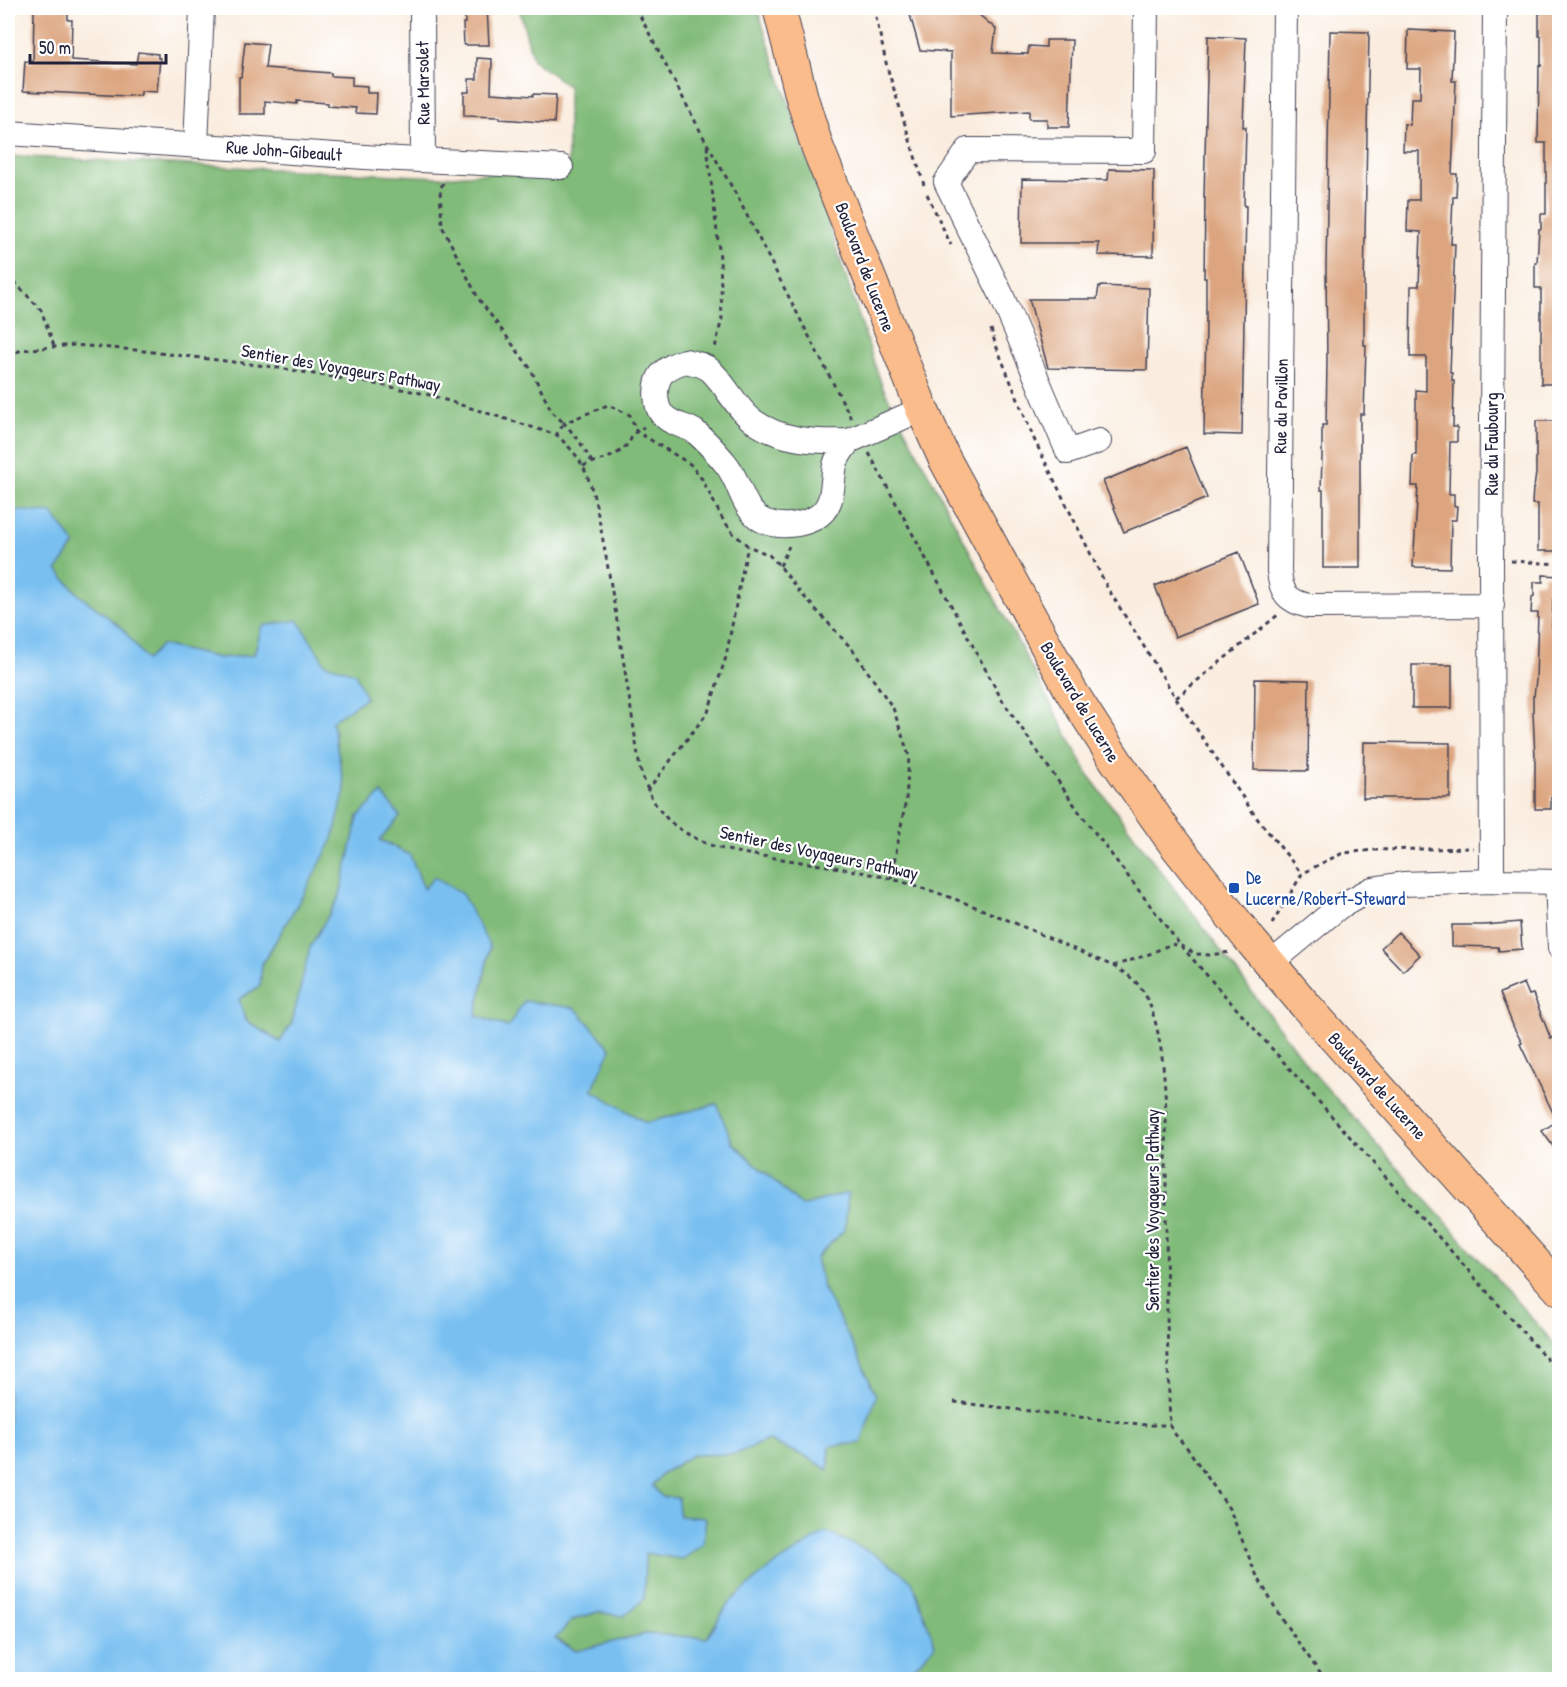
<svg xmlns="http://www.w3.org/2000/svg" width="1567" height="1687" font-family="'Patrick Hand',sans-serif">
<rect width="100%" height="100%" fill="#fff"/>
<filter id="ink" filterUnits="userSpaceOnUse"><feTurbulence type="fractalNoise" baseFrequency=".0167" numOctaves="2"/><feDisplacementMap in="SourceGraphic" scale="12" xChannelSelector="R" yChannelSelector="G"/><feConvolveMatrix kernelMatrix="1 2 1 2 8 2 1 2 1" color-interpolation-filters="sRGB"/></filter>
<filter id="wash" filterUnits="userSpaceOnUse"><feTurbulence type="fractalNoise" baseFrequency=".008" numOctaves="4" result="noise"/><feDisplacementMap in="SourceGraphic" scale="24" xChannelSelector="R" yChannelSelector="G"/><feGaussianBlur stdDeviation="1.35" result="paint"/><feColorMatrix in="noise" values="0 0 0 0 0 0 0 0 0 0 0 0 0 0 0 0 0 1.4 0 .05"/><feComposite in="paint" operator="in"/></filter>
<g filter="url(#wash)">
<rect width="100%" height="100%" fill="#faeddf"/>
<path fill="#81bb79" stroke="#526e5a" stroke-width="1.5" d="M519,8H757L882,386L1089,776L1310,1069L1559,1349V1679H903L935,1645L729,1603L707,1638L645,1634L576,1651L555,1638L571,1621L597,1612L624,1616L644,1599L645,1553L683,1559L679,1517L652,1485L663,1473L692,1455L736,1454L767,1440L809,1458L828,1469L830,1446L875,1396L857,1353L823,1288L816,1258L845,1229L848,1193L801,1206L732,1142L716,1104L646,1123L591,1090L508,1027L476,1016L490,947L424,889L410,855L380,840L358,817L340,896L310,948L292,1023L280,1042L245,1020L239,999L260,986L262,964L303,895L345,790L332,721L366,698L254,655L219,658L161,645L147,661L121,627L79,595L57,570L14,510L8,515V156L439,177L568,167V86L533,60Z"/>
<path fill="#79c0f1" stroke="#4e7196" stroke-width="1.5" d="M13,510L52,513L75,544L57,570L79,595L121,627L147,660L161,645L219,658L254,655L262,626L298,620L325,664L355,673L366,698L332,721L345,790L333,839L303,895L262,964L260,986L239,999L245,1020L280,1042L292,1023L310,947L340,896L358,817L382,793L400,816L380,840L410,855L424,889L434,877L462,894L490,947L476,1016L508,1027L524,1001L575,1008L611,1049L592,1090L646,1123L717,1104L732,1142L801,1206L848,1193L845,1229L816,1258L823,1288L857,1353L876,1396L861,1443L830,1446L828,1470L809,1458L767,1440L736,1454L692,1455L663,1473L652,1485L662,1497L678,1498L679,1516L706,1518L703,1544L683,1559L645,1553L644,1599L624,1616L597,1612L571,1621L555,1639L576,1651L645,1634L707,1638L729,1603L767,1570L826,1532L875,1554L912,1581L935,1645L903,1679H8V515Z"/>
<g id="blocks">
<path fill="#dca57f" d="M34,8H68V20H72L71,60L136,64L138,52L158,54V58H160L157,92L141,91V95L128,96L23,91L25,61L33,62Z
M465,8H487L489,45H464L463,23H465Z
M908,8H974L977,13L996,29L993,53L1028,54L1029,46L1046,47V40H1072L1069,127H1047V119H1029V111L951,116V52L920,50Z
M1543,8H1560V277H1556L1555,305H1560V384H1541V288H1535V263H1537L1539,229H1541V214H1546V143H1538L1539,65L1541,66V36H1539V13H1543Z
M1408,30L1454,32L1452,81H1456L1452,174H1457L1456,197H1453L1451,244H1455L1450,373H1452V381H1454L1453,427H1457V442H1450L1449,494H1454V506H1457L1456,520H1451L1450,568L1413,567L1418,486H1412L1413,455H1416V390L1426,391V357H1410L1411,286H1419L1421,232L1407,231L1408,200H1419V151H1403L1404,124L1410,125L1411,98H1420L1421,69H1407Z
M1330,31L1369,32L1364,286V345H1366L1364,414H1360V568H1323V490H1321L1322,457V425H1326L1327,361L1326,269Z
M1208,36L1246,38L1243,127H1246L1244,206H1246L1242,435L1204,434L1206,322V278H1204L1205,198H1204Z
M245,42L268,44L265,68L331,73V76L352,77V85L367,86V93H377L376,114L355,113L356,108L328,106V103L297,101V104L265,101V114H239V77H241Z
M477,58L492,59L491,93L533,96V94L556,95L554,123L500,119V117L464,116V92H469V79H477Z
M1109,169L1154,170L1153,256L1098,255L1099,243H1021L1022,179L1108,180Z
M1099,286L1149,288L1147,370L1048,368L1029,299H1097Z
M1536,421H1560V538L1556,537V551H1538V504H1532L1533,488H1534L1536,473Z
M1186,447L1207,498L1124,532L1103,481Z
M1239,552L1259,604L1175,637L1155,586Z
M1543,575L1560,576V599H1553L1552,628H1560V797H1551V809H1535V758L1533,712V696H1534L1536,680L1538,613H1531L1532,597L1534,596V582H1543Z
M1412,665H1452V708H1412Z
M1255,679L1309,680L1308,771L1254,770Z
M1364,742L1450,743V798H1363Z
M1520,922L1522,949L1499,951L1498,947L1452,946V925H1484Z
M1398,932L1420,955L1403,971L1381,948Z
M1524,983L1529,995L1533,994L1551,1039L1554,1037L1560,1048V1156L1542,1131L1557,1121L1520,1044L1522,1043L1514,1028L1500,993Z"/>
</g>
</g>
<g filter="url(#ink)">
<use href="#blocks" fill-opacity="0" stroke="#424054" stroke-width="1.5"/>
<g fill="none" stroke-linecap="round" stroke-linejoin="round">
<g stroke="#424054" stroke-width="26">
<path id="minor" d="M422,8L423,159
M1285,8L1279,571C1281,593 1287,601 1309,606L1492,605
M8,133L380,158L561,167
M196,145L202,8
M685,361C694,363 703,364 710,370C725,383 735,407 752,420C780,441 815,442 849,441C844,448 837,456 835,465C831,484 836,506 815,518C802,525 781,528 766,522C742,513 741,482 726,464C716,452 706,440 694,431C685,426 672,424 665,417C654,409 654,385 661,375C667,367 676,364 685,361Z
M849,441L922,409
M1099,441L1068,452L1000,292L946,182L968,150L1144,151L1146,8
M1492,881L1491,561L1495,8
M1557,882L1560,948
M1271,963L1339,907L1372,889L1403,884L1492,881L1560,882"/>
</g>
<g stroke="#424054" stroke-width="34">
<path id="major" d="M779,8L802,98L817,146L922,409L944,458L1071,691L1116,761L1173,842L1251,941L1306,1006L1560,1290"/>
</g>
<path stroke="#424054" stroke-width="3" stroke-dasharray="4.5 4.5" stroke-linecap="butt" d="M636,8L706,142L737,196L851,418
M874,8L887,67L924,185
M707,146L720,258L722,318L715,348
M443,183L440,190L442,226L478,298L530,368L552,412L564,423L557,434
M927,194L951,245
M8,275L41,310L54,346
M991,329L995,343L1034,439L1107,587L1179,703L1256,817L1302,874
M8,355L22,350L74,345L136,350L266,366L381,385L426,394L557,435C566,444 577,454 583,467C595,489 600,526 605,551C618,624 629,696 640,769C652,805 664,823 699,840C723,852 749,854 775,858C814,864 853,869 892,879C968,899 1040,935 1113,966C1133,977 1143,986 1151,1008C1169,1059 1166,1131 1166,1184C1166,1265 1167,1345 1170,1425L1174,1433L1188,1449L1230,1510L1255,1572L1281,1618L1325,1680
M869,453L1002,700L1080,813L1181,946L1560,1374
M592,462L578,439L564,423L608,405L630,415L636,431L690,464L702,479L722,518L733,533L748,546L769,555L780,566L798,590L852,649L893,708L909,756L906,800L891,879
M583,466C596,460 613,459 624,448C634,439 629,434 644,427
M1511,561L1560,564
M780,566L789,546
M1176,698L1279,614
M647,791L708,712L726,657L741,578L748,546
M1272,924L1302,874L1322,863L1343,853L1374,850L1473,848
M1113,966L1147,955L1171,944L1181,946L1196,954L1210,955L1230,952
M954,1402L1147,1425H1170"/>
<use href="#minor" stroke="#fff" stroke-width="24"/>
<use href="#major" stroke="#fabc8b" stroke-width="32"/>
</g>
</g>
<rect fill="#1a4fb4" stroke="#fff" stroke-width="2" x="1228" y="882" width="12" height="12" rx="3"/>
<g text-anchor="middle" stroke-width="4.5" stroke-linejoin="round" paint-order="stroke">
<g font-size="18" fill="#22223b" stroke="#fff">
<text transform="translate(423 83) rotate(-91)" y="6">Rue Marsolet</text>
<text transform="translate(284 151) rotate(4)" y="6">Rue John-Gibeault</text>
<text transform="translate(865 267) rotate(69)" y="6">Boulevard de Lucerne</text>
<text transform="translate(341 368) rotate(10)" y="6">Sentier des Voyageurs Pathway</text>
<text transform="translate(1281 406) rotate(-89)" y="6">Rue du Pavillon</text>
<text transform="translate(1492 444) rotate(-90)" y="6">Rue du Faubourg</text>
<text transform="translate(1080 702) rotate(59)" y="6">Boulevard de Lucerne</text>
<text transform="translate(819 853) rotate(12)" y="6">Sentier des Voyageurs Pathway</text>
<text transform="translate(1377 1086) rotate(48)" y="6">Boulevard de Lucerne</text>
<text transform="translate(1153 1210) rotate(-90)" y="6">Sentier des Voyageurs Pathway</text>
</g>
<g font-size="18" fill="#164399" stroke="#fff" text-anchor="start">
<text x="1246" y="884">De<tspan x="1246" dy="21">Lucerne/Robert-Steward</tspan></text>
</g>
</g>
<rect width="1567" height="1687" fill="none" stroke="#fff" stroke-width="30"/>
<path d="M30 54v9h136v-9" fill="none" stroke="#22223b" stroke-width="3"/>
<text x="39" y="54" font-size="18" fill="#22223b" stroke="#ffffff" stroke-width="4.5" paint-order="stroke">50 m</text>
</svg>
